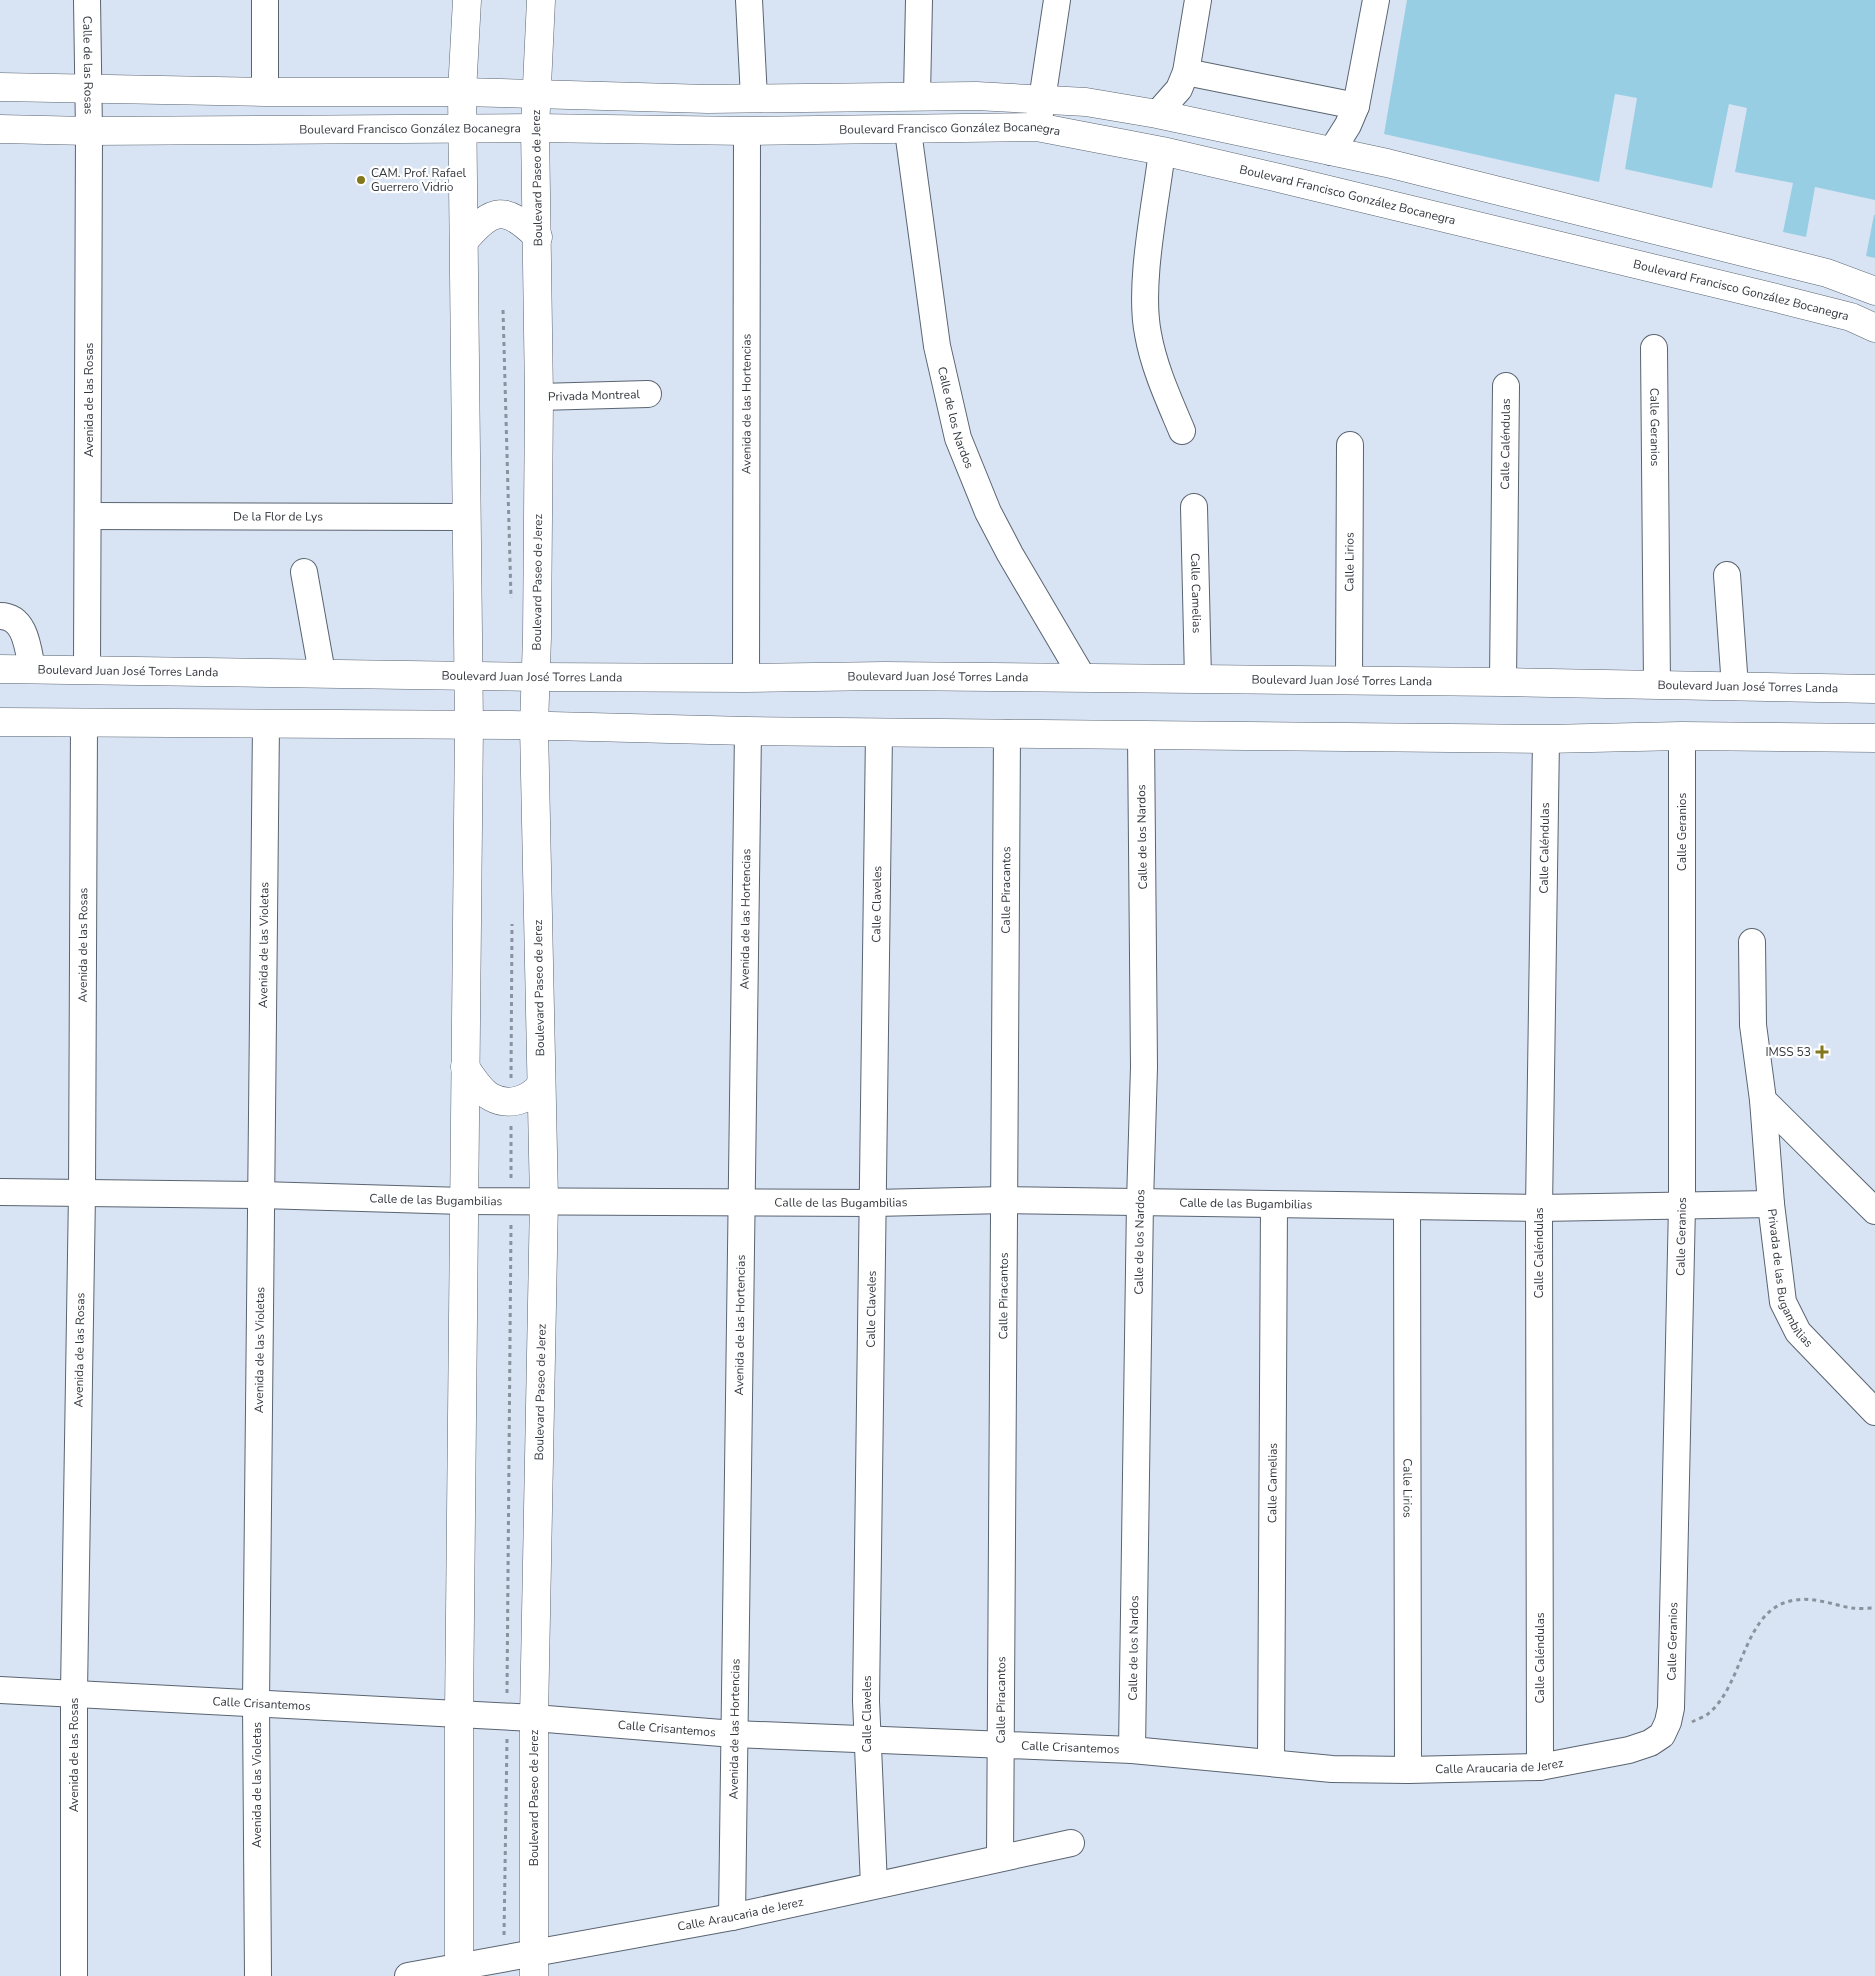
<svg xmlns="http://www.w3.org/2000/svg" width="1875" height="1976" font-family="'Nunito Sans',sans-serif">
<rect width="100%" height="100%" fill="#d8e4f3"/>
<path fill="#98cee3" d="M1407,0H1875V200L1815,187L1806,237L1783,232L1793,183L1735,172L1747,108L1729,104L1712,188L1625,169L1637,98L1615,94L1599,182L1384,134Z
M1874,215H1875V258L1866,256Z"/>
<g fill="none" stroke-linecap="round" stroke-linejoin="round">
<g stroke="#5a6471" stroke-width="28">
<g id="minor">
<path id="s1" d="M87,0L89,131L87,669"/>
<path d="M749,0L754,98"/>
<path d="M1186,72L1356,106"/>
<path d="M265,92V0"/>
<path d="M917,95L919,0"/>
<path d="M1157,114L1179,89L1186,72L1198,0"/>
<path d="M1039,120L1057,0"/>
<path id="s2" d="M908,131L937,346L958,438L988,512L1010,554L1083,678"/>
<path d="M1162,151C1156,203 1138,284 1148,334C1154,368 1169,400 1182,431"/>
<path d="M1331,152L1348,125L1356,106L1376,0"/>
<path id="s3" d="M1654,348L1657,685"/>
<path id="s4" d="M539,397L648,394"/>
<path id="s5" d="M1194,507L1198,679"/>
<path id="s6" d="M89,516L466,517"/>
<path d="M304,572L322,673"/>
<path d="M1727,575L1735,687"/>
<path d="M0,616C26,616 28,649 32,669"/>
<path id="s7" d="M746,678L747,131"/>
<path id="s8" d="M1349,680L1350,445"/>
<path id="s9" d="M1503,682L1506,386"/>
<path d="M1752,942L1753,1025L1763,1100L1875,1211"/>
<path d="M1763,1100L1771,1204"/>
<path id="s10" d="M0,1192L261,1195L463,1201L874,1203L1005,1200L1539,1208L1771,1204L1783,1302L1798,1332L1875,1412"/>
<path id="s11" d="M1407,1206L1408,1770"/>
<path id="s12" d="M0,1690L534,1718L734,1734L1132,1750L1332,1769L1408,1770L1540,1767L1629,1750L1650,1743L1662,1735L1668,1722L1671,1708L1682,1205V736"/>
<path id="s13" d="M1132,1750L1140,1202L1144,1067L1141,735"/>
<path id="s14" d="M1271,1761L1274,1205"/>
<path id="s15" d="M1540,1767L1539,1208L1546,739"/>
<path id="s16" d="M1000,1858L1007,733"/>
<path id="s17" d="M874,1885L866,1701L879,733"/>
<path id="s18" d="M732,1917L748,731"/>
<path id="s19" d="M74,1976V1692L82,1193L84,723"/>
<path id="s20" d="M258,1976L256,1703L266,723"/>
<path id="s21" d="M408,1976L732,1917L1071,1843"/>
</g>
</g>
<g stroke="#5a6471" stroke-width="29">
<g id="major">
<path d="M0,87L265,92H462L708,99L976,96L1086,102L1157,114L1387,163L1827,273L1875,291"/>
<path id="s22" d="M0,129L89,131L535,128L747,131L1037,127L1162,151L1283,179L1780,299L1851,317L1875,328"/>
<path d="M464,241C493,207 505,205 538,237"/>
<path id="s23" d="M0,669L536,677L746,678L885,676L1503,682L1875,689"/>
<path d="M0,722L512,725L748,731L1546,739L1682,736L1875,738"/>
<path d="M465,1067C472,1077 480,1091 491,1097C509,1107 529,1100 541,1085"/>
<path d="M459,1976V1714L469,725L462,92L467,0"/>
<path id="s24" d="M534,1976V1718L544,1200L534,726L537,637L539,397L535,128L541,0"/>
</g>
</g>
<path stroke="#8a939d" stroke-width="3" stroke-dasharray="4 4" stroke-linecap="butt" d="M503,310L511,598
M511,1078L512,924
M511,1178V1124
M507,1693L511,1224
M1692,1722C1697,1719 1705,1717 1709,1713C1745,1683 1743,1606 1796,1600C1815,1597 1833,1605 1852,1608C1859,1609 1868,1608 1875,1608
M504,1935L507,1739"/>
<use href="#minor" stroke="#fff" stroke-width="26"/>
<use href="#major" stroke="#fff" stroke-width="28"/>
</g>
<g fill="#83771b" stroke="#fff" stroke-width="2">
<circle cx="361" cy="180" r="5"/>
<path d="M1819.5 1044.5h5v5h5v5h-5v5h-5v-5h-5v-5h5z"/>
</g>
<g text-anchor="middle" stroke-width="4.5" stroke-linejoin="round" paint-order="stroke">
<g font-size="12" fill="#33373d" stroke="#fff">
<text dy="4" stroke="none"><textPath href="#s1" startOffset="65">Calle de las Rosas</textPath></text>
<text dy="4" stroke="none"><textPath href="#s22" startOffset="410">Boulevard Francisco González Bocanegra</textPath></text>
<text dy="4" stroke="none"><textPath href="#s22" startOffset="950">Boulevard Francisco González Bocanegra</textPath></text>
<text transform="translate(537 178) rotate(-91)" y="4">Boulevard Paseo de Jerez</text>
<text dy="4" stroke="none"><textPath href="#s22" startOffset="1355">Boulevard Francisco González Bocanegra</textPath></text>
<text dy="4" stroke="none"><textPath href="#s22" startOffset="1760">Boulevard Francisco González Bocanegra</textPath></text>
<text dy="4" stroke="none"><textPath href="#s4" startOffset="55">Privada Montreal</textPath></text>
<text transform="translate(89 400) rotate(-90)" y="4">Avenida de las Rosas</text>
<text dy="4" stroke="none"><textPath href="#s7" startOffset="274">Avenida de las Hortencias</textPath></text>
<text dy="4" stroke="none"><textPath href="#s2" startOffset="291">Calle de los Nardos</textPath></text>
<text dy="4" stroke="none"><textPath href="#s3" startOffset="79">Calle Geranios</textPath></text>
<text dy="4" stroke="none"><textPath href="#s9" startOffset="238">Calle Caléndulas</textPath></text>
<text dy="4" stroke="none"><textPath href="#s6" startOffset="189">De la Flor de Lys</textPath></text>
<text dy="4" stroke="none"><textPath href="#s8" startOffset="118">Calle Lirios</textPath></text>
<text dy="4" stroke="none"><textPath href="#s24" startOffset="1394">Boulevard Paseo de Jerez</textPath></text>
<text dy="4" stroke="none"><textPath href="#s5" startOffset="86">Calle Camelias</textPath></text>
<text dy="4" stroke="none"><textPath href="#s23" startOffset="128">Boulevard Juan José Torres Landa</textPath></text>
<text dy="4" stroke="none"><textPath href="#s23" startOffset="532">Boulevard Juan José Torres Landa</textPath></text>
<text dy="4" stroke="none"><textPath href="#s23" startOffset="938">Boulevard Juan José Torres Landa</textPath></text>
<text dy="4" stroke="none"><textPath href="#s23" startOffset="1342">Boulevard Juan José Torres Landa</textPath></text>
<text dy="4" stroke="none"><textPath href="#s23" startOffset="1748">Boulevard Juan José Torres Landa</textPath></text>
<text transform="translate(1682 832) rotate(-90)" y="4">Calle Geranios</text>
<text transform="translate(1142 837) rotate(-91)" y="4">Calle de los Nardos</text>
<text dy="4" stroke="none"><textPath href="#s15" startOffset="919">Calle Caléndulas</textPath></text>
<text dy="4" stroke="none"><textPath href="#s16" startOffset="968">Calle Piracantos</textPath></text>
<text dy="4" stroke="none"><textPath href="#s17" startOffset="981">Calle Claveles</textPath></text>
<text dy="4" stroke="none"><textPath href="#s18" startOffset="998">Avenida de las Hortencias</textPath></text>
<text dy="4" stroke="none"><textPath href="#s19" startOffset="1031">Avenida de las Rosas</textPath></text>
<text dy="4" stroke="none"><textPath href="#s20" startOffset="1031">Avenida de las Violetas</textPath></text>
<text transform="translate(539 988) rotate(-91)" y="4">Boulevard Paseo de Jerez</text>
<text dy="4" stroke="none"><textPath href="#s10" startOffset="436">Calle de las Bugambilias</textPath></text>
<text dy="4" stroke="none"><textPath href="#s10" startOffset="841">Calle de las Bugambilias</textPath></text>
<text dy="4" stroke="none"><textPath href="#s10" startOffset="1246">Calle de las Bugambilias</textPath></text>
<text dy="4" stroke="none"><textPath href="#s12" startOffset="2170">Calle Geranios</textPath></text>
<text dy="4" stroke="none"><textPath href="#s13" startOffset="508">Calle de los Nardos</textPath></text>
<text transform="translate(1539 1253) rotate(-90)" y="4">Calle Caléndulas</text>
<text dy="4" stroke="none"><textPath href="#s10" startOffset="1849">Privada de las Bugambilias</textPath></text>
<text dy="4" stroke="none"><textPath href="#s16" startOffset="562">Calle Piracantos</textPath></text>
<text dy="4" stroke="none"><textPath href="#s17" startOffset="576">Calle Claveles</textPath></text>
<text dy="4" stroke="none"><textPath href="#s18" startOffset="592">Avenida de las Hortencias</textPath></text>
<text dy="4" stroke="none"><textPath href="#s19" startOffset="626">Avenida de las Rosas</textPath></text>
<text dy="4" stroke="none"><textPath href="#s20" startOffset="626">Avenida de las Violetas</textPath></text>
<text dy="4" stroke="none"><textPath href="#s24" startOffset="584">Boulevard Paseo de Jerez</textPath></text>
<text dy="4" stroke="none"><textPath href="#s14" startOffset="278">Calle Camelias</textPath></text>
<text dy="4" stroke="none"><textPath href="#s11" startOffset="282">Calle Lirios</textPath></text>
<text dy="4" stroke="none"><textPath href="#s12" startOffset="1765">Calle Geranios</textPath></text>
<text dy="4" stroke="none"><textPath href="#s13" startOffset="102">Calle de los Nardos</textPath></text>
<text transform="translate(1540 1658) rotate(-90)" y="4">Calle Caléndulas</text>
<text dy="4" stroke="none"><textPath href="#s16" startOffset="158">Calle Piracantos</textPath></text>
<text dy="4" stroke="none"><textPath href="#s12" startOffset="262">Calle Crisantemos</textPath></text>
<text transform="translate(867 1714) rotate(-90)" y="4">Calle Claveles</text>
<text dy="4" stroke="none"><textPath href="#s12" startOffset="668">Calle Crisantemos</textPath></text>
<text dy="4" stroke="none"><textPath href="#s18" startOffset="188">Avenida de las Hortencias</textPath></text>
<text dy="4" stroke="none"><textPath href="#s12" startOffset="1072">Calle Crisantemos</textPath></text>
<text transform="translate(74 1755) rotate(-90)" y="4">Avenida de las Rosas</text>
<text dy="4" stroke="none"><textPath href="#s12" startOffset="1502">Calle Araucaria de Jerez</textPath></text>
<text transform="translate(257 1785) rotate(-90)" y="4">Avenida de las Violetas</text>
<text transform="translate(534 1798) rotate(-90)" y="4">Boulevard Paseo de Jerez</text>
<text dy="4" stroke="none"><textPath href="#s21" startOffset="338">Calle Araucaria de Jerez</textPath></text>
</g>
<g font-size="12" fill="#33373d" stroke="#fff" text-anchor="start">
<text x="371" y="177">CAM. Prof. Rafael<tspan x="371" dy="14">Guerrero Vidrio</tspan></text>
<text x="1811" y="1056" text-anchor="end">IMSS 53</text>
</g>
</g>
</svg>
